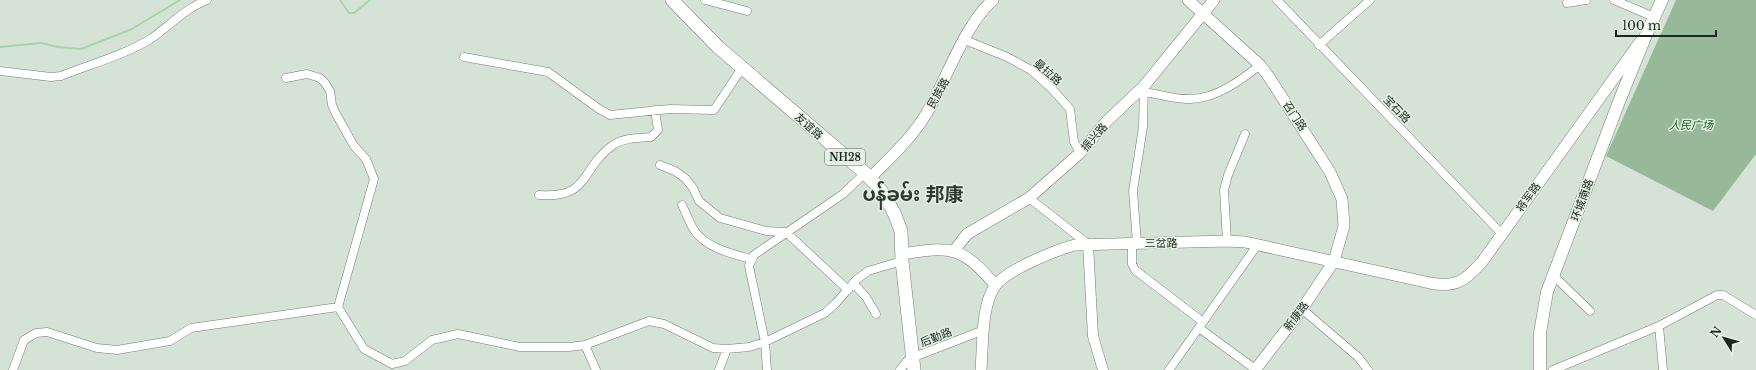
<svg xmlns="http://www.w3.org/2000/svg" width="1756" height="370" font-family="'Libre Baskerville','Noto Sans SC','Noto Sans Myanmar',serif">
<rect width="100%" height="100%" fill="#d5e3d6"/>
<path fill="#97b99a" d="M1676,0H1756V154L1713,211L1606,156Z"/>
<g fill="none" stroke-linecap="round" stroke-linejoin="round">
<path stroke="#a4d6a8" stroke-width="2" d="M340,0L349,13H354L370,0
M0,47L41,43L58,47L81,49L132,29L180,0"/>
<g stroke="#727e73" stroke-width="9">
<path id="minor" d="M705,0L747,11
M1277,0L1502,234
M1614,0L1654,17
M1567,3L1586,0
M965,40L1007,57L1031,70L1052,89L1070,109L1074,142L1080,153
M1319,45L1370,0
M464,57L548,72L599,109L610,115L670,109L714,110L742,68
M0,71L51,77L61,76C91,64 125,55 152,38C170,25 186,8 207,0
M286,78L307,74L320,78L325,83L330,91L332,105L336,114L354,146L366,159L374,179L338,307L364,349L392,364L405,361L432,340L458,334L520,347H569L585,345L649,321L664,324L713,348L727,349L749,347L765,342L825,313L836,303L856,280L868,271L902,261
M1144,92C1159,94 1176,100 1191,99C1217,98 1240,81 1260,65
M660,165L675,171L686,179L693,188L699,201L720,218L766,231L786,232L848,290
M539,195C591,199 580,168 613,145C623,138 638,138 651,137L658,130L655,110
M1029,198L1088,244
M682,205C686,213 689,222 694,230C706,248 732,254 751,259
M1227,241L1224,190L1228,175L1245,134
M1132,243V264L1135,270L1203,322
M1137,243L1133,191L1143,127L1144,86
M1554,276L1590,311
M853,283L866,297L876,314
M1302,309L1358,357L1368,370
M1659,326L1663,370
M1199,328L1255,369
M585,345L596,370
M13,370L24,340L36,333L47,332L97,348L117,350L170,341L191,328L338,307
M719,370L727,349
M767,370L765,342L749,266L754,255L843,194L865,173
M900,370L907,361L914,357L984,330
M1169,370L1258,244
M1553,370L1659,326L1717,295H1723L1756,315"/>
</g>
<g stroke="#727e73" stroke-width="11">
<path id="tertiary" d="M1088,244L1093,336L1103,370"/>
</g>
<g stroke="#727e73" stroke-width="12">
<path id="secondary" d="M1188,0L1260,65L1269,77L1330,172L1342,199L1344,226L1334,261L1302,309L1255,370
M870,178C891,157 913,137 928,111C947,78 965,24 993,0
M954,251L967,234L1029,198L1080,153L1107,121L1144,86L1214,0
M902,254C951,246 962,246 995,285
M981,370C983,346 981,306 995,286C1006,270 1056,250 1075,245L1227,241L1245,242L1430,283C1456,288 1465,281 1482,262L1640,42"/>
</g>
<g stroke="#727e73" stroke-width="13">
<path id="primary" d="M1540,370V333L1547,292L1620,99L1646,35L1662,0"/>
</g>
<g stroke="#727e73" stroke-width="14">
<path id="trunk" d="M672,0L718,47L865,173L880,189L888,202L895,215L901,231L902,261L914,370"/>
</g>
<use href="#minor" stroke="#fff" stroke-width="8"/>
<use href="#tertiary" stroke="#fff" stroke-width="10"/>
<use href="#secondary" stroke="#fff" stroke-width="11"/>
<use href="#primary" stroke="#fff" stroke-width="12"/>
<use href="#trunk" stroke="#fff" stroke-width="13"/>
</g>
<g text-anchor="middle" stroke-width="3" stroke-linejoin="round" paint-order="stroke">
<rect fill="#e3f0e3" stroke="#5a615a" stroke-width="1" x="825" y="149" width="40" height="16" rx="3"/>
<g font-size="10" font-weight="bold" fill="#1f2420">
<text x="845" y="161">NH28</text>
</g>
<g font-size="11" fill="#1f2420" stroke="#e3f0e3">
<text transform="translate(1048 72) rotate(41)" y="4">曼拉路</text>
<text transform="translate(938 93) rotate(-61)" y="4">民族路</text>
<text transform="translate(1397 109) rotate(46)" y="4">宝石路</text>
<text transform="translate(1295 116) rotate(56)" y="4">召门路</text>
<text transform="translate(809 126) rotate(42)" y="4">友谊路</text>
<text transform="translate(1094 137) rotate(-49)" y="4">振兴路</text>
<text transform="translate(1528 197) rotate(-54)" y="4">将军路</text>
<text transform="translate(1582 200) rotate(-70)" y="4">环城南路</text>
<text x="1161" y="247">三岔路</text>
<text transform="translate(1296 316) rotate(-53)" y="4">新康路</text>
<text transform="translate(936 337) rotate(-21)" y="4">后勤路</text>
</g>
<g font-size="11" font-style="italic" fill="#0e5a22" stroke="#e3f0e3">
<text x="1691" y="129">人民广场</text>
</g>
<g font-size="19" font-weight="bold" fill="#2e392f" stroke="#e3f0e3">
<text x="913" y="201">ပန်ခမ်း 邦康</text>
</g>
</g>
<g transform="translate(1724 338) rotate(307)" stroke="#e3f0e3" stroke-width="3" paint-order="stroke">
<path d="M0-3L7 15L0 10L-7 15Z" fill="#1f2420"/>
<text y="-6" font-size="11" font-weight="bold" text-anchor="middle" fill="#1f2420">N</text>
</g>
<path d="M1616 30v6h100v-6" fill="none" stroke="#1f2420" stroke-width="2"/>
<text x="1622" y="30" font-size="12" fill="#1f2420" stroke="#e3f0e3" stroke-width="3" paint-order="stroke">100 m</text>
</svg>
